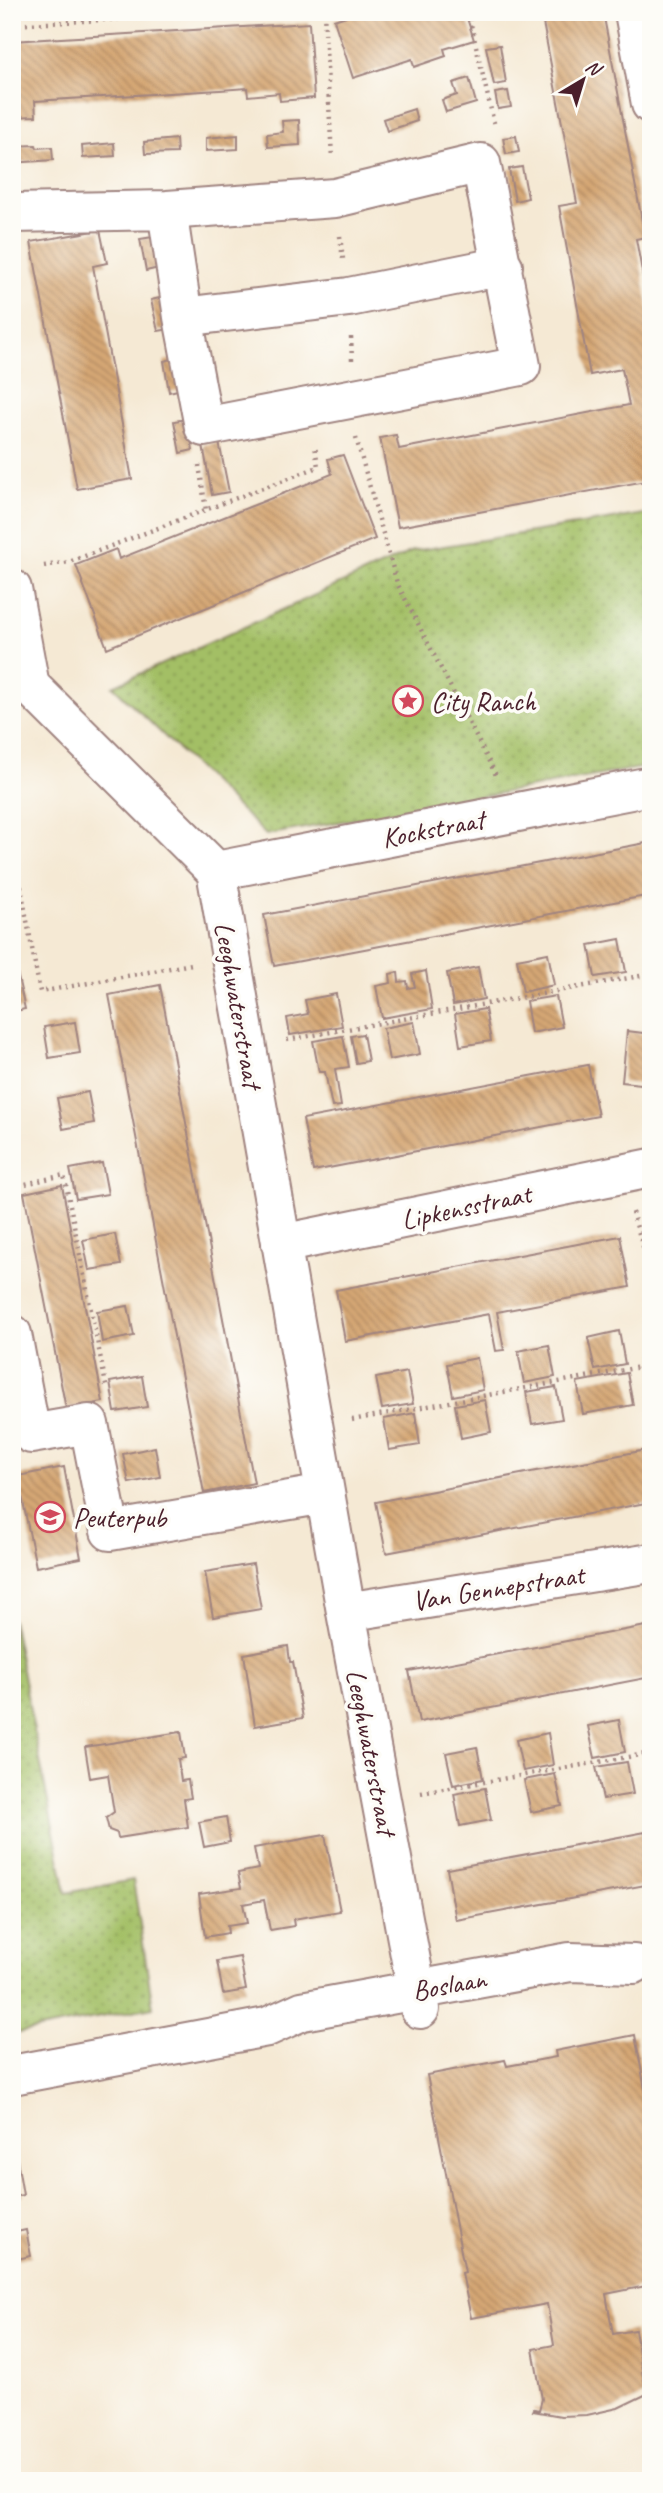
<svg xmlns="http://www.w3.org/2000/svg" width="663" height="2493" font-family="Caveat,sans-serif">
<defs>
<pattern id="grass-dots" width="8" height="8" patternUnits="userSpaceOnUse" patternTransform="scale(1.75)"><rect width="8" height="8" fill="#a3bf65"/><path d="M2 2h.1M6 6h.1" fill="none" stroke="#879b53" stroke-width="1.8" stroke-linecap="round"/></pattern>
<pattern id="building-back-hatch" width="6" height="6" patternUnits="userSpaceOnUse" patternTransform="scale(1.75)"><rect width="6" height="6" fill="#d5a775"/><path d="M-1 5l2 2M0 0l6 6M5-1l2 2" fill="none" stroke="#af8760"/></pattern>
</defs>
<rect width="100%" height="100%" fill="#fdfcf7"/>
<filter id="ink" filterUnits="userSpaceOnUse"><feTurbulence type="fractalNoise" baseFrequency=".0143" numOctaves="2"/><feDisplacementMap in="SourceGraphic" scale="14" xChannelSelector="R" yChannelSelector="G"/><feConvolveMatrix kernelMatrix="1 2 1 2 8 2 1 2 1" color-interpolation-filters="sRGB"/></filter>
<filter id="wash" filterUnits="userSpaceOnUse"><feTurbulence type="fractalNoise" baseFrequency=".00686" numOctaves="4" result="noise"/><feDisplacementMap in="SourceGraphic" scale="28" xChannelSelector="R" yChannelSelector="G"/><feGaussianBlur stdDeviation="1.57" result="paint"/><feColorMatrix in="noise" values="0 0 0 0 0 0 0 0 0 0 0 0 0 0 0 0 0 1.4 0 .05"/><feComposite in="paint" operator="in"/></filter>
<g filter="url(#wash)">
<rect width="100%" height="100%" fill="#f5e9d4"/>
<path fill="url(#grass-dots)" stroke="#766f48" stroke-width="2" d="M651,513V766L266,835L113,686L413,551Z
M12,1619L66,1893L133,1880L153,2007L12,2034Z"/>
<g id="blocks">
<path fill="url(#building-back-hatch)" d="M358,12H465L474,40L444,49L446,56L414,67L412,59L353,78L334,20Z
M541,12H603L645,237L636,239L651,320V480L398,527L380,438L396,435L399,449L629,405L622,369L590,375L559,206L577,203Z
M309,23L314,98L280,101L279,93L248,96L247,88L220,90L35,101L36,116L12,117V41Z
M500,45L506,83L494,85L486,47Z
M469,78L476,103L446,112L442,100L457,95L453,83Z
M508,91L511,107L498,109L495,93Z
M414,109L417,121L387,131L383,119Z
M299,120L300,145L268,147L267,134L283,132L282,121Z
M238,135V149L206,151V138Z
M516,136L519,152L506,154L503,138Z
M176,139L177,153L145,154L144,142Z
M114,143L115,156L83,158L82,146Z
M36,145L37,148L52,147L53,160L12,163V146Z
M522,167L528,198L515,201L509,169Z
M100,230L107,263L93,266L132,479L77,489L31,242Z
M153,237L159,268L146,271L140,239Z
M164,297L170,329L158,331L151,300Z
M176,358L182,389L169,392L164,361Z
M187,419L193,450L180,453L174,421Z
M219,442L229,492L212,495L203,445Z
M343,455L375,539L107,648L76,565L116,549L119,559L332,474L328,459Z
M651,842V895L274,966L264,915Z
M620,939L626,972L595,977L589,945Z
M12,950L25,1009L12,1012Z
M548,953L554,985L523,992L517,959Z
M478,967L484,999L453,1005L447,973Z
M426,971L432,1009L382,1018L376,986L391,983L390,974L398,972L399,982L407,981L408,988L415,987L412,974Z
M160,985L254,1483L204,1493L109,995Z
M336,994L342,1026L290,1035L287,1018L308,1014L305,1000Z
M556,996L562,1027L531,1033L526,1001Z
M485,1009L491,1041L460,1046L455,1014Z
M75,1022L80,1053L49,1058L44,1027Z
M414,1022L420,1054L389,1060L383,1028Z
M627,1031L651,1034V1085L622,1082Z
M363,1034L368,1061L356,1063L351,1036Z
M343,1036L349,1067L335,1069L341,1106L332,1107L325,1072H319L313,1041Z
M588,1065L598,1116L313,1171L303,1119Z
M88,1092L94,1123L63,1129L57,1098Z
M102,1163L108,1194L76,1199L70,1169Z
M62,1185L103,1402L66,1409L24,1193Z
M115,1234L121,1265L89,1270L83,1240Z
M620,1236L630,1287L497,1312L504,1350L496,1351L489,1314L345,1341L336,1290Z
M128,1306L134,1336L102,1342L97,1311Z
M619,1331L625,1364L595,1370L588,1338Z
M549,1345L555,1377L524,1383L518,1351Z
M477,1358L483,1390L453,1396L447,1364Z
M407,1372L413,1404L382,1409L376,1378Z
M627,1373L633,1405L583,1414L577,1382Z
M142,1376L147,1407L115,1412L110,1382Z
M556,1387L562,1419L532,1424L526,1392Z
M485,1400L491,1432L461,1438L455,1405Z
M415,1413L420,1445L389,1450L384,1419Z
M155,1447L160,1477L129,1483L123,1454Z
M651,1449V1502L386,1553L376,1502Z
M64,1467L81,1558L36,1567L18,1476Z
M253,1564L261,1609L213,1617L205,1572Z
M651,1625V1677L419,1722L409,1671Z
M288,1646L290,1662H293L303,1718L255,1726L244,1654Z
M619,1720L625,1752L595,1758L588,1726Z
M181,1732L185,1758L178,1759L181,1781L188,1780L191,1798L184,1799L188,1827L118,1838L117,1833L109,1830L106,1818L114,1812L108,1775L90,1778L85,1747Z
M548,1733L553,1765L523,1771L516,1740Z
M477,1747L483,1779L453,1785L446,1753Z
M627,1762L633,1794L603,1799L596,1767Z
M555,1774L562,1806L531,1812L524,1780Z
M485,1788L491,1820L460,1826L454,1794Z
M226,1817L230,1842L204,1847L199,1822Z
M651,1831V1884L456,1920L447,1869Z
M325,1835L340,1911L293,1919L294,1926L270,1930L264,1900L243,1904L247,1923L227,1926L228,1933L205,1937L199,1894L241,1888L238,1873L258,1869L254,1848Z
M240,1957L246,1990L223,1994L217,1961Z
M635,2035L651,2122V2285L606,2294L613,2334L635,2330L644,2381L651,2392L618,2408L587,2415L561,2416L533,2411L534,2409L539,2410L542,2399L533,2349L554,2345L547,2304L471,2318L462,2273L465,2272L427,2075L505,2060L507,2066L556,2057L555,2051Z
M12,2148H15L23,2195L12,2197Z
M26,2230L31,2256L12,2260V2233Z"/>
</g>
</g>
<g filter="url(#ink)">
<use href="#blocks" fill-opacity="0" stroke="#a08480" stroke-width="2"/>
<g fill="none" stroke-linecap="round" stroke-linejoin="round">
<g stroke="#a08480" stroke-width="42">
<path id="minor" d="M634,12L651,104
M12,213L167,210L335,198L481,163L521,366L204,427L183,317L167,210
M183,317L349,297L503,266
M12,589L30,686L216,871L346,1612L420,2009
M216,871L651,786
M281,1244L651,1168
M12,1334L31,1434L89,1424L110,1531L325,1494
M346,1612L651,1563
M12,2075L267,2027L302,2011L570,1962L634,1964"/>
</g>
<path stroke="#a08480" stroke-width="4.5" stroke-dasharray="2 5" stroke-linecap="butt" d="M324,12L332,158
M468,12L495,127
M12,25L243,12
M340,236L343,259
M351,337L352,360
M356,438L397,583L497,777
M199,465L206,510
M44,566L69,562L318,467L315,445
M12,838L40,992L192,964
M287,1040L651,974
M12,1187L64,1175L107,1390
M632,1212L651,1271
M352,1420L651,1365
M421,1793L651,1753"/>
<use href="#minor" stroke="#fff" stroke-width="38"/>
</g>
</g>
<defs>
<g id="sight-ring" transform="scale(1.575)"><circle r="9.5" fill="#fdfcf7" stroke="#d1495b" stroke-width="1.5"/><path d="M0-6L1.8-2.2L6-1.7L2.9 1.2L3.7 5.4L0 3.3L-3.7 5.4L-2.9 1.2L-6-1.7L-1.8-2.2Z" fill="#d1495b"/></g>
<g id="school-ring" transform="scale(1.575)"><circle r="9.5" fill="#fdfcf7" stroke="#d1495b" stroke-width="1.5"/><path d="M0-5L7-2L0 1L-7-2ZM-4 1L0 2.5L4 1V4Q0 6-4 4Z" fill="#d1495b"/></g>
</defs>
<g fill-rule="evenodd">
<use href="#sight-ring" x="408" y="701"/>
<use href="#school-ring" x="50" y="1517"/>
</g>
<g text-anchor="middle" stroke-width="7" stroke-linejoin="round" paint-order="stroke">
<g font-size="28" fill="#4a1f2b" stroke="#fdfcf7" text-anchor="start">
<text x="431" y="711">City Ranch</text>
<text x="73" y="1527">Peuterpub</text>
</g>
<g font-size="28" fill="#4a1f2b" stroke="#fdfcf7">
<text transform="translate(433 828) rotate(-11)" y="10">Kockstraat</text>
<text transform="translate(239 1005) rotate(80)" y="10">Leeghwaterstraat</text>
<text transform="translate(466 1206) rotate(-12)" y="10">Lipkensstraat</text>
<text transform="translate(498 1587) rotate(-9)" y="10">Van Gennepstraat</text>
<text transform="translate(372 1752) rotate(79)" y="10">Leeghwaterstraat</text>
<text transform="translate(449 1984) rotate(-10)" y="10">Boslaan</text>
</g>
</g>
<rect width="663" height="2493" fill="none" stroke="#fdfcf7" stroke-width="42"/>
<g transform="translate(583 80) rotate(38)" stroke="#fdfcf7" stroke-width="5" paint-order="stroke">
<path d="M0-5L12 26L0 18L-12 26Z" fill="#4a1f2b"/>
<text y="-10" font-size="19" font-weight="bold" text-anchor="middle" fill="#4a1f2b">N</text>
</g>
</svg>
